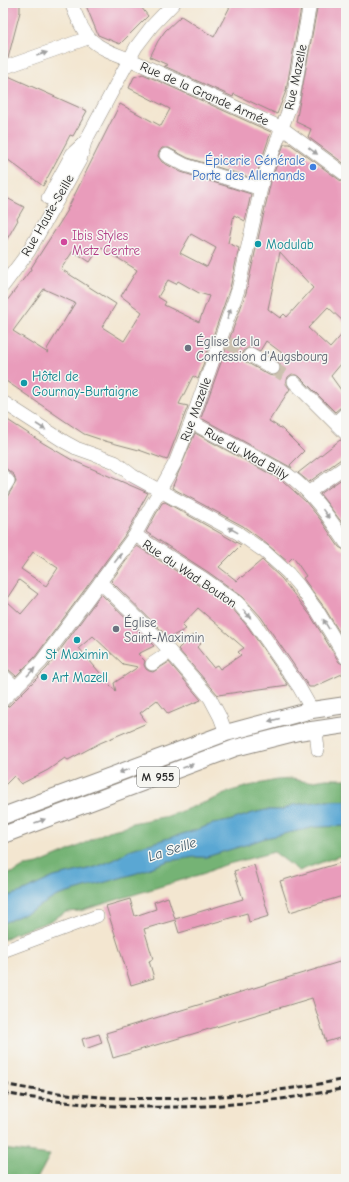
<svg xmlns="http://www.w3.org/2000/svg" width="349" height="1182" font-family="'Comic Neue',sans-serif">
<rect width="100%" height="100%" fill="#f6f6f2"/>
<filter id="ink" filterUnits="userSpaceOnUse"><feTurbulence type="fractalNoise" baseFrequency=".025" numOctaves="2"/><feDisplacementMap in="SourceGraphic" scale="8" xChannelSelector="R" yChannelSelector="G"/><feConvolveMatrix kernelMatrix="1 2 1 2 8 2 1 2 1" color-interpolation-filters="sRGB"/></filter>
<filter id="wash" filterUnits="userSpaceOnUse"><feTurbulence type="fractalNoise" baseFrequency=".012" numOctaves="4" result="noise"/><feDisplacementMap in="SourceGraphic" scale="16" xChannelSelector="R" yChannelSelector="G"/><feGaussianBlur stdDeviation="0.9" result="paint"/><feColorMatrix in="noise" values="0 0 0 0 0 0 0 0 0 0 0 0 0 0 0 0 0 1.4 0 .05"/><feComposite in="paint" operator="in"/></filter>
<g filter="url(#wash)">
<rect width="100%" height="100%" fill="#f3e6d0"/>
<path fill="#91d188" stroke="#5e7e5a" d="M299,721L300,724L94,793L3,826V823L247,734Z"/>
<path fill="#74b374" stroke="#506f50" d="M292,779L308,782L326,779H346V801H324L293,805L282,810H266L253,813L229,821L213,824L196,830L132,849L114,860L96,867L54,877L24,891L3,898V875L15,872L25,866L38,864L75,848L108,831L121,828L132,823L168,816L214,799L231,791L249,786L277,780Z
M346,826V854C330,859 314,865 299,871L274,852L221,866L205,873L80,911L66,912L48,922L14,934L3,940V923L33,910L57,896L137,873L168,861L195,857H206L245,845L265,838L315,827Z
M3,1149L50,1155L37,1179H3Z"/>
<path fill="#5aa7d3" stroke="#42697f" d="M324,801H346V826L315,827L265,838L245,845L206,857H194L168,861L137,873L57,896L33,910L3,923V898L24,891L54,877L96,867L114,860L132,849L196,830L213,824L229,821L253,813L266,810H282L293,805Z"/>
<g id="blocks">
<path fill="#e99cbb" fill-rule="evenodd" d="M3,3H20V12L8,58L3,60Z
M85,3H138L148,16L120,44L98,35Z
M232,3H302L286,91L277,114L234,94L233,97L164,66L168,65L150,57L158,41L165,31L181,16L214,37Z
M318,3H343L346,8V165L308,137L311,129L296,122Z
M143,74L271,132L255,179L188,158L169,148H162L159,152L158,156L162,162L181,172L251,194L245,221L234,215L228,243L239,248L230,288L198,379L193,376L179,404L188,406L167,460L139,450L105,441L84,434L3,379V306L32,268H31L68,210H67L120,104L161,126L170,109L129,88L134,77ZM191,234L216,248L207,267L180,253ZM100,247L137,270L121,296L142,312L124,341L102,327L116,304L61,269L73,251L90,262ZM168,280L176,284L178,281L199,293L209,296L199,322L164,305L166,302L158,297ZM44,289L75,303L47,349L48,353L13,331Z
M6,75L87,111L73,136L70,135L66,143L43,186L3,156V76Z
M284,144H290L341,181L346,183V324L328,307L308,328L330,348L346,330V358L331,376L346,397V405L341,407L335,412L299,376L292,374L288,377L286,384L290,389L269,421L282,429L304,451L290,465L292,468L201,418L246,293L271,181ZM280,252L313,288L287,317L284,314L280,318L268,309ZM266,341L282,353L277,361L280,364V372L277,375L273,376L269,375L246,362L242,355L243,351L250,347L260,351Z
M3,196L24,207L17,219L18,220L3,246Z
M3,417L43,443L72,460L148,493L139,509H140L128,531L35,657L16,676L8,669L3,667V504L16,482L14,475L3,466ZM33,552L58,568L46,586L21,569ZM19,580L38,594L21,614L6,600Z
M195,433L283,481L306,502L320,519L339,547L346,551V643L324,607L303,578L306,576L293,557L288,562L262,540L243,526L172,488Z
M340,440L346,442V458L341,459L309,482L298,473Z
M346,476V528L320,494Z
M165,502L241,545L219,567L237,581L242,576V577L262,560L282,579L311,616L339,662L346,666L342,674L314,687H309L261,617L243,597L208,572L146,532L162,503Z
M137,546L200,586L232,608L248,627L288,685L218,695L178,649L192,635L201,644L197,647L213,667L217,665L220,669L241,655L238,652L244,648L198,608L182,625L186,629L169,638L111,581Z
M101,594L154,646L138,654L145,661L144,665L146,669L149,671L153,672L169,662L201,700L168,714L157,700L140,713L147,723L100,743L68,760L65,758L48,770L21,784L14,776L3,787V708L9,706L47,668ZM93,636L123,664L138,667L114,683L116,692L79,648Z
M346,861V895L290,912L280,881Z
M254,865L269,916L249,922L247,913L179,933L175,920L144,929L153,959L149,961L154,978L131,985L106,906L130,899L135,916L156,909L154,902L168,897L175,919L243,899L234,871Z
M346,960V1036L326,1042L312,998L113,1058L106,1033Z
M99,1034L102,1043L85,1049L82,1039Z"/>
</g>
</g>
<g filter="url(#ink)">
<use href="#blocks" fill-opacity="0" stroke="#8f887e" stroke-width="1"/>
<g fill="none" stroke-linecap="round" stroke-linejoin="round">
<path stroke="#cbc1af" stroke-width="13" stroke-dasharray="13 6" stroke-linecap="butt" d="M228,343L250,355
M273,368L294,382"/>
<g stroke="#8f887e" stroke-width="14">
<path id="minor" d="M71,3C86,40 90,45 129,59L282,128L346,175
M3,68L88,38
M166,155L185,165L261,189
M48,198L72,154L85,142
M3,286L29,251L80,160L85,142L136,47L152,26L174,3
M250,355L273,368
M294,382L346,434
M3,402L65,442L76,448L115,462L133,476L238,533L265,552L288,573L299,586L318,612L346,658
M191,422L287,474C312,492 329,517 346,543
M335,423L346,413
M3,476L8,481L3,489
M309,492L346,466
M135,535L204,579L237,602L254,622L299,687L312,710
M100,582L161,641L210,698L220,717L226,733
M152,664L170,652
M3,675L16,688
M3,700L41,662L135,535L175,463L191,422L238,290L263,179L293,98L310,3
M316,730L318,750
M3,951L97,916"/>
</g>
<g stroke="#8f887e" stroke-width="18">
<path id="major" d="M3,816L226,733L312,710L346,705
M3,835L235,748L298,732L346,725"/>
</g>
<use href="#minor" stroke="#fff" stroke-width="13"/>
<use href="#major" stroke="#fff" stroke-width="16"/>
<path stroke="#2b2b2b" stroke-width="3" stroke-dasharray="6 3" stroke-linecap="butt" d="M3,1084C116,1107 234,1101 346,1079
M3,1093C117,1114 233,1111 346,1088"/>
</g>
<defs><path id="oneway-solid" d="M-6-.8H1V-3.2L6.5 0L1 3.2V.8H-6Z"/></defs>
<g fill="#a0a0a0">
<use href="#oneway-solid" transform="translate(42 54) rotate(-19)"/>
<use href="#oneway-solid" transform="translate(313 151) rotate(36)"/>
<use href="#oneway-solid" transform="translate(229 314) rotate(-71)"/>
<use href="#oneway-solid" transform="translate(41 427) rotate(33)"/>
<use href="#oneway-solid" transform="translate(326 514) rotate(54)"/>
<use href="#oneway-solid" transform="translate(233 530) rotate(-151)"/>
<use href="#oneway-solid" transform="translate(118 558) rotate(-53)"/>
<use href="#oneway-solid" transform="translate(247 614) rotate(47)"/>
<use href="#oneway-solid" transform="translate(326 624) rotate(-121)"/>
<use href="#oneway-solid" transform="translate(31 672) rotate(-46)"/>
<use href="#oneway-solid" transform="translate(274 720) rotate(166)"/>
<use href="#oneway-solid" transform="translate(188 766) rotate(-20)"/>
<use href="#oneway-solid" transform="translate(124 771) rotate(160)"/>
<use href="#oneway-solid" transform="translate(40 821) rotate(-20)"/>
</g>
</g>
<circle fill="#3f7fe0" stroke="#f6f6f2" stroke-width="1.5" cx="313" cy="167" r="4"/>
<circle fill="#d1479c" stroke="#f6f6f2" stroke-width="1.5" cx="64" cy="242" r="4"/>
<g fill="#0f9aa8" stroke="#f6f6f2" stroke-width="1.5">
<circle cx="258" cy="244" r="4"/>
<circle cx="24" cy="383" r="4"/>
<circle cx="77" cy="640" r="4"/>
<circle cx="44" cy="677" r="4"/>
</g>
<g fill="#6b7280" stroke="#f6f6f2" stroke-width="1.5">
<circle cx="188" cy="348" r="4"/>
<circle cx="116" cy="629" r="4"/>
</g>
<g text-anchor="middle" stroke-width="3" stroke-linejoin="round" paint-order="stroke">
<rect fill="#f6f6f2" stroke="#686867" stroke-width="1" x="137" y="767" width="42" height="20" rx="3"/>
<g font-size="12" font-weight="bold" fill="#2b2b2b">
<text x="158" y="781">M 955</text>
</g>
<g font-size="13" fill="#2b2b2b" stroke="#f6f6f2">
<text transform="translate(295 77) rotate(-78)" y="5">Rue Mazelle</text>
<text transform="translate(205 93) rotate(24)" y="5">Rue de la Grande Armée</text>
<text transform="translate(47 215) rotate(-60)" y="5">Rue Haute-Seille</text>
<text transform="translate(195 409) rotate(-70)" y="5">Rue Mazelle</text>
<text transform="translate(247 453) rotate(29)" y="5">Rue du Wad Billy</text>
<text transform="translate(190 573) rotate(34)" y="5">Rue du Wad Bouton</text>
</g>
<g font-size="13" fill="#366cbe" stroke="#f6f6f2" text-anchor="end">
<text x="305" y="165">Épicerie Générale<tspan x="305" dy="15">Porte des Allemands</tspan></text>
</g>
<g font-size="13" fill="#b23c85" stroke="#f6f6f2" text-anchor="start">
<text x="72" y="240">Ibis Styles<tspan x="72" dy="15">Metz Centre</tspan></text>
</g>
<g font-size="13" fill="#0d838f" stroke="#f6f6f2" text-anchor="start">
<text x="266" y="249">Modulab</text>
<text x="32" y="381">Hôtel de<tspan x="32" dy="15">Gournay-Burtaigne</tspan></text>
<text x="77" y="659" text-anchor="middle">St Maximin</text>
<text x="52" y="682">Art Mazell</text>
</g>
<g font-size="13" fill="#5b616d" stroke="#f6f6f2" text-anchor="start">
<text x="196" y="346">Église de la<tspan x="196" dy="15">Confession d'Augsbourg</tspan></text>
<text x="124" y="627">Église<tspan x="124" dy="15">Saint-Maximin</tspan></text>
</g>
<g font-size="14" font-style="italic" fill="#3b5666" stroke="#f6f6f2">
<text transform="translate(172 849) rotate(-18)" y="5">La Seille</text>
</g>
</g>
<rect width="349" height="1182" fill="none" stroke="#f6f6f2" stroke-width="16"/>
</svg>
